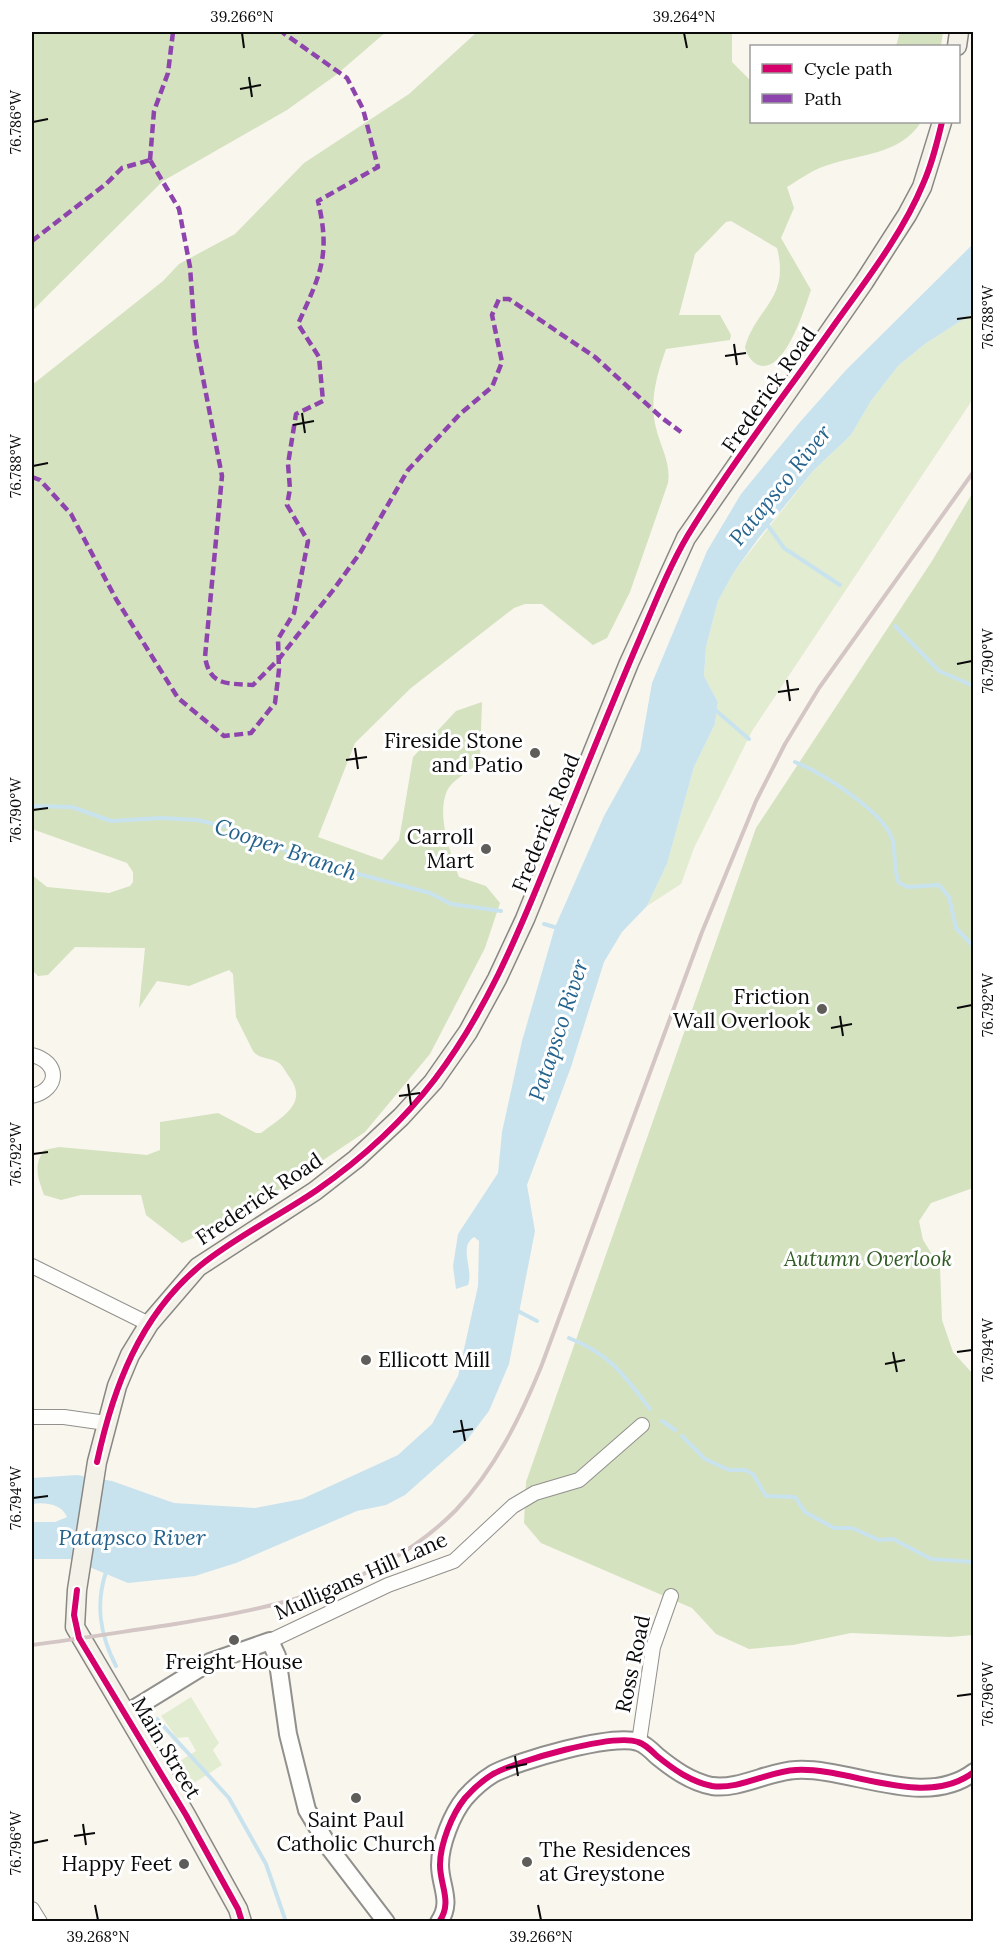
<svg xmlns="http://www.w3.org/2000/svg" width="1005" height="1953" font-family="Lora,serif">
<rect width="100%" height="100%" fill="#f9f6ee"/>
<path fill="#e2ecd0" d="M973,313V399L752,731L694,848L681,884L647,906L667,864L694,767L715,724L718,702L704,676L706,647L718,601L734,572L813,471L851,435L871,401L898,366L925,344Z
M191,1697L219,1743L213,1750L222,1765L186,1788L173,1765L196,1751L188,1737L177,1738L161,1716Z"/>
<path fill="#d4e2bf" d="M32,32H386L336,75L287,110L163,181L32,311Z
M477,32H732V62L751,81L752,122H921C901,155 858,154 825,166C812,170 799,180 787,187L794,208L781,238L811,290C805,307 785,375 758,365C751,362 746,353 745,347C757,306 790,299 777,248L731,221L726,222L695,254L679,315H720L731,335L730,340L666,349C657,374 649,401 656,428C661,448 671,463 668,483L630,592L607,638L593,645L542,604H525L514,608L411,688L355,743L318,837L382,860L399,840L413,757L456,711L482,702L480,758L478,764C469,771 451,781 447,791C436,815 451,854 459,877L486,886L500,903L485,948L430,1054L365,1132L237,1218L182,1243L146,1215L141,1195H81L61,1200L44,1195C38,1178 33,1166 44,1150L59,1147L147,1155L160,1150V1122L218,1113L256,1133H261C280,1118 309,1104 290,1078C287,1074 283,1066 279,1063C271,1057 259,1060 253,1051L236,1017L233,974L229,970L189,986L157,981L139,1008L145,948L75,947L48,975L38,976L32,970V875L47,887L109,893L130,886L133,882V872L127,863L32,829V385L163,281L179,264L235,234L304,163L409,94Z
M900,32H943L941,46H896Z
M973,492V1188L931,1203L919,1221L923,1240L940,1267L942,1320L953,1352L973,1374V1635L950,1637L851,1633L793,1645L749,1649L716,1634L692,1608L541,1543L524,1523L526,1482L756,828L932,561Z"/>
<path fill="#c9e3ee" d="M973,244V313L925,344L898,366L871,401L851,435L813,471L758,539L734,572L718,601L706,647L704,676L718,702L715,724L694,767L667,864L647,906L622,932L604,962L571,1067L527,1185L535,1231L509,1364L489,1411L467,1440L405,1495L386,1505L357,1511L236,1563L195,1576L128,1583L70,1559H32V1522H55L67,1517C62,1504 44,1502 32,1504V1478L77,1475L112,1481L174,1503L255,1508L302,1499L398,1455L432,1424L458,1376L478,1286L479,1241L474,1237C458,1247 474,1269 468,1285L456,1289L453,1266L458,1234L498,1173L502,1132L522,1041L555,927L604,816L640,751L652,683L707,551L741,494L800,422L846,370Z"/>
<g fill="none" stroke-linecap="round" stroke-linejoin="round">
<path stroke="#c9e3ee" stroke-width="4" d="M766,523L784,548L840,585
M895,626L939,671L974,686
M713,708L749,739
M795,762C822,773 887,813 893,842C896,856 893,869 899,883L908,887L939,885L949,897L956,928L974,947
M32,806L72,807L111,821L161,818L197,820L237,829L309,861L430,893L451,904L501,911
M544,924L558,928
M516,1310L537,1321
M569,1338C610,1354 624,1375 650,1409
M662,1421L675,1430
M682,1436L705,1459L729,1470H745L753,1474L766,1496L795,1497L805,1512L834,1528H852L879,1540L893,1539L931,1559L974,1562
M106,1572C95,1605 100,1635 116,1666
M157,1719L229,1798L266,1864L286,1922"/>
<g stroke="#92908d" stroke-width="16">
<path id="minor" d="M32,1055C60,1062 60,1089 32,1096
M32,1266L149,1324
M32,1417H64L106,1423
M270,1641L388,1585L454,1561L513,1506L535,1493L579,1480L642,1425
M639,1742L653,1647L671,1596
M32,1909L40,1922"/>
</g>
<g stroke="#92908d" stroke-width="20">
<path id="tertiary" d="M127,1713L210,1662L270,1641L277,1656L288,1734L307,1810L331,1850L386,1922
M439,1922C453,1902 440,1886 440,1865C440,1844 452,1814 465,1798C473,1789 483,1780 493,1774C517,1761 613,1733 638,1742C645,1744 652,1751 657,1756C673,1769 691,1782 712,1786C739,1790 769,1771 796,1770C851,1767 924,1810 974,1772"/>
</g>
<g stroke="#888783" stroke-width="21">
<path id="secondary" d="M957,46L959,32
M242,1922L238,1909L186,1815L75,1627L77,1590L97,1462L117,1386L130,1355L149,1324L198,1267L315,1191L356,1159L401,1117L433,1082L468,1032L497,979L525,919L629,663L686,538L864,282L907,215L922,187L942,122"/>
</g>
<use href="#minor" stroke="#fefefc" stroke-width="14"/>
<use href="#tertiary" stroke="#fefefc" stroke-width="16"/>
<use href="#secondary" stroke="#f3f1e8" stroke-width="18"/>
<path stroke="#d4c6c5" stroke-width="4" d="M32,1645C79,1639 127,1631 175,1624C277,1607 380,1587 456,1510C495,1469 520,1418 541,1367L702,932L756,801L785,744L819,688L974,471"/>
<path stroke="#8e44ad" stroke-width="4.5" stroke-dasharray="9 4.5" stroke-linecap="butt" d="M150,160L179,209L190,267L195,337L222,476L205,657C210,687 228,683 253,685L278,660L334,589L360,553L408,470L460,414L492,387L502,362L492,315L499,299H509L595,357L662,418L681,432
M150,160L154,111L168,73L173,32
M32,241L106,184L122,168L150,160
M32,477L40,480L71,514L116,599L178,698L224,736L251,733L275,703L279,670L278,639L294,613L308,541L287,505L290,489L288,464L296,414L323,401L319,357L298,324C320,275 331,256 318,201L378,167L363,109L347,78L282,32"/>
<g stroke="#fff" stroke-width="10">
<path id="cycleway" d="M97,1462C113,1388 140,1315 201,1265C237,1236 279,1216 317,1190C360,1160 403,1121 435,1079C485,1013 516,939 547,863C578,788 608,712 640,638C655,603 669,567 688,535C732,463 784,396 832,328C864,283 902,235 923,184C932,164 937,143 942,122
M77,1590L74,1615L79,1638L186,1815L238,1909L242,1922
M439,1922C453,1902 440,1886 440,1865C440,1844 452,1814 465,1798C473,1789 483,1780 493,1774C517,1761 613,1733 638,1742C645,1744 652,1751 657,1756C673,1769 691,1782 712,1786C739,1790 769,1771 796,1770C851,1767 924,1810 974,1772"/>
</g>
<use href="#cycleway" stroke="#d6006c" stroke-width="6"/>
</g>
<path fill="none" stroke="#0a0a0a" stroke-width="2" d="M242,33L244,48M684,33L687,48M249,77L252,97M240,89L261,85M33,122L48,119M957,319L972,317M734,344L737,365M725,356L746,353M302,413L305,433M293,425L314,421M33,466L48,463M957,664L972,661M787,680L790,701M778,692L799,689M355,748L358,769M346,760L367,757M33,810L48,808M957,1008L972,1005M840,1016L843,1036M831,1028L852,1024M408,1084L411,1105M399,1096L420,1093M33,1154L48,1152M893,1352L897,1372M957,1352L972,1350M885,1364L905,1360M461,1420L465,1441M453,1432L473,1429M33,1498L48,1496M957,1696L972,1694M515,1756L518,1776M506,1768L527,1764M83,1824L86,1845M74,1836L95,1833M33,1843L48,1840M95,1905L98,1920M538,1905L541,1920"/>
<g fill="#5e5d5a" stroke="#fff" stroke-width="2">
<circle cx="535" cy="753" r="6"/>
<circle cx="486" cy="849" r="6"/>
<circle cx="822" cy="1009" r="6"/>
<circle cx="366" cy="1360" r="6"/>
<circle cx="234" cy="1640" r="6"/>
<circle cx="356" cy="1798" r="6"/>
<circle cx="527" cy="1862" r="6"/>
<circle cx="184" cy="1864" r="6"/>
</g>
<g text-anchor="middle" stroke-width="6" stroke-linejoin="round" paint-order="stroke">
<g font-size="21" fill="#0a0a0a" stroke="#fff">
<text transform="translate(769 390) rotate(-55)" y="7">Frederick Road</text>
<text transform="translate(546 823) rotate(-68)" y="7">Frederick Road</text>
<text transform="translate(259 1199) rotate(-34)" y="7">Frederick Road</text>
<text transform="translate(361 1576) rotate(-24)" y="7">Mulligans Hill Lane</text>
<text transform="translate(633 1664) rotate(-78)" y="7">Ross Road</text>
<text transform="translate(166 1748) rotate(59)" y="7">Main Street</text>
</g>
<g font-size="21" fill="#0a0a0a" stroke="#fff" text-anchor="end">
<text x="523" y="748">Fireside Stone<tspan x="523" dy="24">and Patio</tspan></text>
<text x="474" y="844">Carroll<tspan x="474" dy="24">Mart</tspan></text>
<text x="810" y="1004">Friction<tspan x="810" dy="24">Wall Overlook</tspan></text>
<text x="378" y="1367" text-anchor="start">Ellicott Mill</text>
<text x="234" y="1669" text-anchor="middle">Freight House</text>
<text x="356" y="1827" text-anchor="middle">Saint Paul<tspan x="356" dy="24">Catholic Church</tspan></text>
<text x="539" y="1857" text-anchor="start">The Residences<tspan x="539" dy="24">at Greystone</tspan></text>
<text x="172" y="1871">Happy Feet</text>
</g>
<g font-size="21" font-style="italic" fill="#305a23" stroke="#fff">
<text x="868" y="1266">Autumn Overlook</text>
</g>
<g font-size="22" font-style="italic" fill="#23628d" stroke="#fff">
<text transform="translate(780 485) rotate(-51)" y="8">Patapsco River</text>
<text transform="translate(286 849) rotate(19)" y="8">Cooper Branch</text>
<text transform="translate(558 1030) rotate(-72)" y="8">Patapsco River</text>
<text x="132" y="1545">Patapsco River</text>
</g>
</g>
<rect width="1005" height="1953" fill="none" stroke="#ffffff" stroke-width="66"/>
<rect x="750" y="45" width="210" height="78" fill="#ffffff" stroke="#9d9d9d" stroke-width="1.5"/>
<rect x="762" y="64" width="30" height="9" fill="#d6006c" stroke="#9d9d9d" stroke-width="1.5"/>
<text x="804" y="75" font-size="18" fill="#0a0a0a">Cycle path</text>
<rect x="762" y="94" width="30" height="9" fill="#8e44ad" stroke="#9d9d9d" stroke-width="1.5"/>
<text x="804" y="105" font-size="18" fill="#0a0a0a">Path</text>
<rect x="33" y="33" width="939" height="1887" fill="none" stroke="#0a0a0a" stroke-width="2"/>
<g font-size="15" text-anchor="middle" fill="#0a0a0a">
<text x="242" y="22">39.266°N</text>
<text x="684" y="22">39.264°N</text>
<text transform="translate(16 122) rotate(-90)" y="5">76.786°W</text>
<text transform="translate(988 317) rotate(-90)" y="5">76.788°W</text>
<text transform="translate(16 466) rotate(-90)" y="5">76.788°W</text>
<text transform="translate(988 661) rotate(-90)" y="5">76.790°W</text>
<text transform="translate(16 810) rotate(-90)" y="5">76.790°W</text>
<text transform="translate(988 1005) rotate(-90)" y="5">76.792°W</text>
<text transform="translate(16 1154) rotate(-90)" y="5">76.792°W</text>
<text transform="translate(988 1350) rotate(-90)" y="5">76.794°W</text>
<text transform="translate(16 1498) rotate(-90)" y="5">76.794°W</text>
<text transform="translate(988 1694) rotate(-90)" y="5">76.796°W</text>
<text transform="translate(16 1843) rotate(-90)" y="5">76.796°W</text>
<text x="98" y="1942">39.268°N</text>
<text x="541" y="1942">39.266°N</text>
</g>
</svg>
